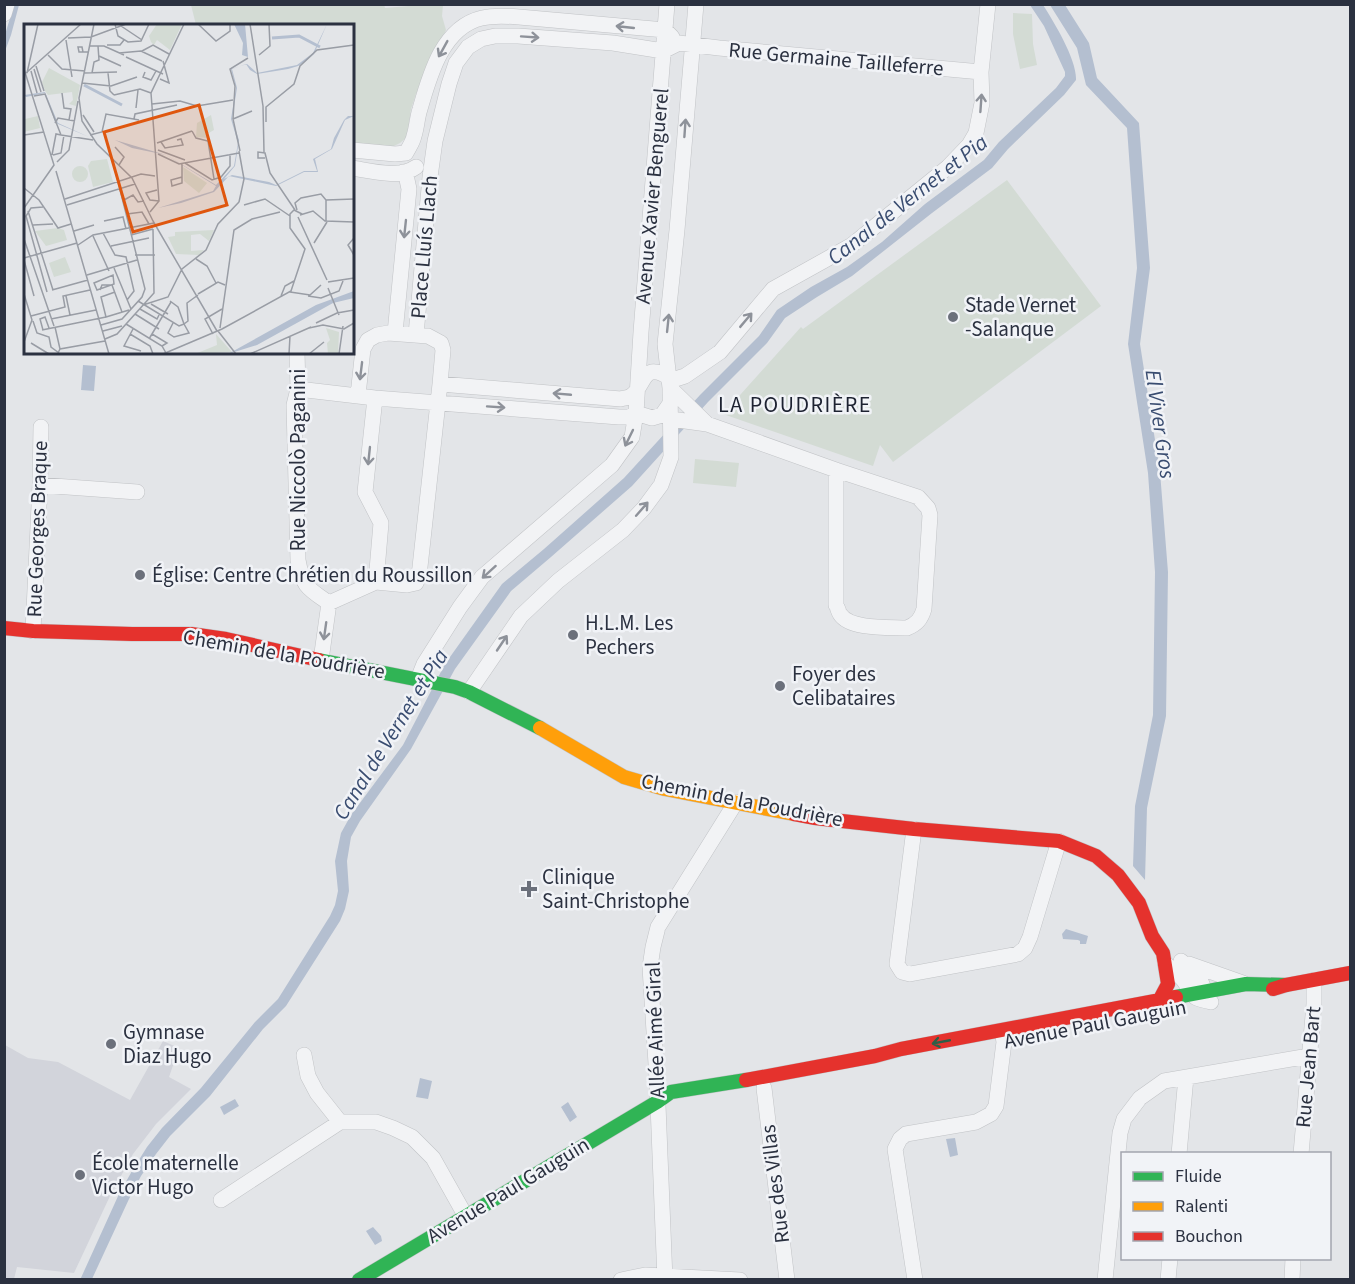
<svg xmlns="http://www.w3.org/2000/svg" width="1355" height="1284" font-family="'Source Sans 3',sans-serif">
<rect width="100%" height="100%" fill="#e3e5e8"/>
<path fill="#d2d4db" d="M163,1041L179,1048L169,1077L191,1089L156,1124L133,1154L110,1196L74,1273L17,1267L14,1279H5V1045L28,1058L58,1062L130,1100Z"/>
<path fill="#d3dbd4" d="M384,4L385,8L420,5H443L442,16L446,30L416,94L411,109L408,132L406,138L400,143L392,147L353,143L352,26L196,25L191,5Z
M1013,13L1032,14L1033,44L1037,65L1020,69L1013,34Z
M1007,180L1101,306L893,462L880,445L873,466L723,414L801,327L803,329Z
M695,459L739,463L736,487L693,483Z"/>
<path fill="#b4bfd0" d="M14,5H19L11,35L5,51L4,38Z
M1030,5H1043C1054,22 1077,60 1076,80L1064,95L1008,149L992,168L932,213L852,276L817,297L785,318L767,343L708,402L632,486L551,557L511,591L455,669L411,749L360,821L351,837L347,861L349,891L345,909L340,921L286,1006L263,1029L210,1096L170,1136L156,1154L141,1176L129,1199L92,1279L80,1280L119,1194L132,1171L147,1147L162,1128L201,1088L255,1022L278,999L330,916L335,905L338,891L335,861L341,833L351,815L403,745L445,664L502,584L544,549L624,478L700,395L759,336L777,310L811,287L847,267L882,242L925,204L984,160L999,142L1056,88L1065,76V72L1044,26Z
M1050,5H1065L1089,43L1097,78L1139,123L1150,268L1140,344L1160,472L1168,572L1166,716L1147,808L1145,880L1133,866L1135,806L1153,715L1155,572L1148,473L1128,344L1137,268L1127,128L1086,85L1077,48Z
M83,365L96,366L94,391L81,390Z
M1066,929L1088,936L1086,944H1080V941L1078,940L1063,939L1062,934Z
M420,1078L432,1081L428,1099L416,1097Z
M235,1099L239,1106L224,1115L220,1107Z
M568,1102L577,1117L570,1122L561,1107Z
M955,1138L958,1155L950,1157L946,1139Z
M373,1227L381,1236L382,1241L375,1245L366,1231Z"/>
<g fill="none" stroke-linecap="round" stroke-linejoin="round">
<g stroke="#c1c3c6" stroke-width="16">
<path id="street" d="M4,14L7,4
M352,150L395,154L406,153C409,147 413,142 414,136C417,127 417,118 420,109C430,74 443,27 482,18C494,15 507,16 519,17L665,30L672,37
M352,168C371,171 400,179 416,167
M395,333L409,189L406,175L403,172
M416,335L430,177L435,141L449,84L456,63L468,47L481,39L495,36H518L613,43L663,51L679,43L719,48L981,72
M297,352L298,389L294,405L298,560C303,587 307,588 329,603
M669,381L685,376L720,352L773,289L852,245L948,167L969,145L976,133L982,103L981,72L988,4
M440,384L621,399C624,398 628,398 631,396C646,386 641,360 670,378
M670,388L707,424
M298,389L375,398L619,417H629L636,413L652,418L662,415L671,402
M375,398L365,492L381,523L376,582
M671,419L707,424L836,470L918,497L928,508L930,515L924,609C921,619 917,624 907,628C889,627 850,630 840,614C839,613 837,606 836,605V470
M40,485L137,492
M329,603L376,582L407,585L416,583L419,576L440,384L443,350L441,343L428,336L388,333L377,335L368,340L363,349L358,395
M33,631L40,485L41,427
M321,660L329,603
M418,679L424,664L460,607L482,577L612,465L632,437L636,413L641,332L667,4
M469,692L521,616L558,581L623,530L644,508L661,485L671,457L670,388L665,344L677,230L696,4
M914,829L897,964L902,972L910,974L1018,954L1025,948L1030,937L1059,841
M1181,961L1199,977L1205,991L1199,997
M1165,963C1171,969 1179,974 1184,981C1196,997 1188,997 1211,1002
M1189,964L1243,983
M304,1055L308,1076L317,1093L340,1122
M764,1088L787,1280
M1179,1154L1186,1077
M1301,1154L1314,1004V980
M221,1200L340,1122H376L393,1128L412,1137L433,1158L465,1215
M621,1280L645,1275L740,1280
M665,1280L657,1080L650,967L653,947L658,927L736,802
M915,1280L895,1149L900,1139L906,1134L976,1122L991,1114L996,1106L1004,1042L1003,1036
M1105,1280L1120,1133L1124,1119L1140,1098L1164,1081L1309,1056
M1168,1280L1170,1258
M1292,1280L1293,1258"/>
</g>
<g stroke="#c1c3c6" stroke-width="15">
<path id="fast" d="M319,660L455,687L469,692L540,728
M1176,997L1246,984L1286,985
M359,1280L657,1102L671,1092L746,1080"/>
</g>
<g stroke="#c1c3c6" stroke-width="15">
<path id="slow" d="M540,728L624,777L665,789L794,814"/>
</g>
<g stroke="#c1c3c6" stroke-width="15">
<path id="jam" d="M4,628L33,631L132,634H191L226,639L319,660
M794,814L815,818L914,829L1059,841L1096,856L1118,875L1139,903L1152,936L1163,953L1168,984L1160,999
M1273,989L1286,985L1350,973
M746,1080L875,1056L901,1049L1176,997"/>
</g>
<use href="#street" stroke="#f2f3f5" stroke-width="15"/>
<use href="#fast" stroke="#30b455" stroke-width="14"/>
<use href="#slow" stroke="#ff9f0a" stroke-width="14"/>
<use href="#jam" stroke="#e5322d" stroke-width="14"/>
</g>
<defs><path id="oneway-shaft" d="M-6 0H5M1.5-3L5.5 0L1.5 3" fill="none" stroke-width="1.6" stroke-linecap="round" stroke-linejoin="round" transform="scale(1.5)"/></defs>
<g stroke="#8e929a">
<use href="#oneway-shaft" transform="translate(625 27) rotate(-174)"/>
<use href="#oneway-shaft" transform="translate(530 37) rotate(4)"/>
<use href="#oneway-shaft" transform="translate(443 49) rotate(119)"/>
<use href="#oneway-shaft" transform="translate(981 103) rotate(-86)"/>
<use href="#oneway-shaft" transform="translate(685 128) rotate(-86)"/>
<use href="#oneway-shaft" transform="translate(405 229) rotate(96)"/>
<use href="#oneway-shaft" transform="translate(746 320) rotate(-50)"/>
<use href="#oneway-shaft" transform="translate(668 323) rotate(-84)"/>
<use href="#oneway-shaft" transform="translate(361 371) rotate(97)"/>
<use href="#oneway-shaft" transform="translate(562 394) rotate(-175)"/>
<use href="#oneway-shaft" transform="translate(496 407) rotate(4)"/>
<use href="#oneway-shaft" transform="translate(629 438) rotate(116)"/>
<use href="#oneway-shaft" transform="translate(369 456) rotate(96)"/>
<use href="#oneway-shaft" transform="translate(642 509) rotate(-49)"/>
<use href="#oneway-shaft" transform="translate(489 572) rotate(138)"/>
<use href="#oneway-shaft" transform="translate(325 631) rotate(98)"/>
<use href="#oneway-shaft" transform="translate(502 643) rotate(-56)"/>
</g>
<use stroke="#2d5f47" href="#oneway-shaft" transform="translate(941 1042) rotate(169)"/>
<g fill="#6b707b" stroke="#f1f3f7" stroke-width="2">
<circle cx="953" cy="317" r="6"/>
<circle cx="140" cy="575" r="6"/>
<circle cx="573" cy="635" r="6"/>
<circle cx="780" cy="686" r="6"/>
<path d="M526 880h6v6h6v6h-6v6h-6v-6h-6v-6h6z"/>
<circle cx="111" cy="1044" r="6"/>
<circle cx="80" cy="1175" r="6"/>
</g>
<g text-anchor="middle" stroke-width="5" stroke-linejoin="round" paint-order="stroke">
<g font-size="21" fill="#2b3140" stroke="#f1f3f7">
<text transform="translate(836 59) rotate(5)" y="7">Rue Germaine Tailleferre</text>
<text transform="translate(652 196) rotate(-85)" y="7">Avenue Xavier Benguerel</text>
<text transform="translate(424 247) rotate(-85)" y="7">Place Lluís Llach</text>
<text transform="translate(298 460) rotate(-90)" y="7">Rue Niccolò Paganini</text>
<text transform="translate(37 529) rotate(-88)" y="7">Rue Georges Braque</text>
<text transform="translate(284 654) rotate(10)" y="7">Chemin de la Poudrière</text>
<text transform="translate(742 800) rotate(11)" y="7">Chemin de la Poudrière</text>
<text transform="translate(1095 1024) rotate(-11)" y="7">Avenue Paul Gauguin</text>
<text transform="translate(655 1030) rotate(-92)" y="7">Allée Aimé Giral</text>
<text transform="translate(1308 1067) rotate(-85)" y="7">Rue Jean Bart</text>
<text transform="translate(775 1184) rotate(-97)" y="7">Rue des Villas</text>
<text transform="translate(508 1190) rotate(-31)" y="7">Avenue Paul Gauguin</text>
</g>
<g font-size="21" fill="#2b3140" stroke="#f1f3f7" text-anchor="start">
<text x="965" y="312">Stade Vernet<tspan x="965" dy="24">-Salanque</tspan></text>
<text x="152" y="582">Église: Centre Chrétien du Roussillon</text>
<text x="585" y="630">H.L.M. Les<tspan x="585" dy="24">Pechers</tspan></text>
<text x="792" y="681">Foyer des<tspan x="792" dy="24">Celibataires</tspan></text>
<text x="542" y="884">Clinique<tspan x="542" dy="24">Saint-Christophe</tspan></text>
<text x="123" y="1039">Gymnase<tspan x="123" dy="24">Diaz Hugo</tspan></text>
<text x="92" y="1170">École maternelle<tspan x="92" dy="24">Victor Hugo</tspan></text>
</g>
<g font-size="22" font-style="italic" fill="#394c70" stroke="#f1f3f7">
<text transform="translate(907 199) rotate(-38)" y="8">Canal de Vernet et Pia</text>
<text transform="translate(1161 424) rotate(82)" y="8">El Viver Gros</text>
<text transform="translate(390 734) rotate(-58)" y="8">Canal de Vernet et Pia</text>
</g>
<g font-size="22" letter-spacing="1.5" fill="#1d2231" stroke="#f1f3f7">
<text x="795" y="412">LA POUDRIÈRE</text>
</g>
</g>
<g transform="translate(24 24)">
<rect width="330" height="330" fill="#e3e5e8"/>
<path d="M133,0H158L146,26L133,16L130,21L127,18L125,12ZM25,44L56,61L52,82L45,80L49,76L48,68L24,71L21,67L18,58ZM0,90L1,95L14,92L16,104L0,108ZM187,91L190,106L183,110L184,114L172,113L173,99ZM83,135L89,158L69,163L64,142L67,137ZM48 150a8 8 0 1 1 16 0a8 8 0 1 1-16 0ZM159,143L183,159L175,169L160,157ZM34,204L40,206L43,216L22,222L11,207ZM190,206L185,217L176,210L167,211V227L180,226L175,231L152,230L144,213L151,212V208ZM41,233L47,248L30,253L25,239ZM302,304L315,308L314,330H304L303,319L306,316ZM192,310L208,328L171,330L193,321Z" fill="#d3dbd4"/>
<path d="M210,0H221L224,33L218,31L219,19ZM303,0L290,30L282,37L274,42L264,45L233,50L226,46L222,40L208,45L213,64L208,95L215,116L211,142L200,155L208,151L245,158L252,161L280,147H293L289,135L307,125L310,114L320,96L324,92H330L321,96L308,125L291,135L294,148H280L252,162L205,152L190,168L157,179L134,184L189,167L192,162L142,131L108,124L91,116L65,113L34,100L31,98L21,69L2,73L0,71L21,68L34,99L65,113L91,116L142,131L192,161L210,142L214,119L207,95L212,64L207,45L223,40L233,49L273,41L289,29ZM330,267V274L309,279L233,321L204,330L292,281Z" fill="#b4bfd0"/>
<path fill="none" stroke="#b4bfd0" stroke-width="3" d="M248,14L275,12L296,23M60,61L98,81"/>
<path fill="none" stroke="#999da5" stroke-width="1.5" d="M70,0L55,74L58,97L73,120L108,154L129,197M91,0L94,12L104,18L117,17L125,0M174,0L192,17L206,7V0M226,0L239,82L240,128M97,2L118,16M44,14L67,13L102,0M42,16L48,53M83,21H96L100,16M65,22H80L100,31M118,27L129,21L145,30M59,28L58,23H54L55,28H64M95,29L117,27L138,37M24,31L38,45L61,47M235,31L246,22L245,0M75,32L97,42M102,33L139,50M12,42L20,67M0,45L30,141L0,184M10,45L17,68M7,47L13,69M121,48L119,53L127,56L132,47M2,49L57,0M3,49L14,0M60,49L93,48M68,49L70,38L75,36L74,22M84,49L86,67L90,71M136,55L145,59L139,37M58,59L87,62L113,53M38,69L40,84L47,85L45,96M90,71L116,65L127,69M10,72L21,70L37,111M128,80L156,77L173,82L209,76M112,84L114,66M59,91L70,108M110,95L111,90L153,81M209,95L211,62L206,45L224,34M242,98V83L270,60L276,42L293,26L330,21M31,99L34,94L51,97M168,107L172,114L184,117L190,155M0,111L20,108M37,111L69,116M66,111L78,108L82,90L115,96M137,118L141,124L159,121L157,115L153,116M133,119L168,107M91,123L100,133L95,141M134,126L161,136M216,127L209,95L228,87M134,130L155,140L215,129M28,131L32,110L37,111M29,131L37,129L40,111M241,134H234V128L241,129L246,149L271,186M33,138L45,126L54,77M161,139L188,156L197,153L206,142V130M32,147L85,330M158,153L147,156L148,162L158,159V140M0,164L15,176L34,204L47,200M133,166L122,169L126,176L135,177M41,175L117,150L131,152M100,176L109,171L114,178L120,177M302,176L330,175M215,178L220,155L215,127M43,181L111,160M220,181L241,175L266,192M19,183L7,184L2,192L23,268M273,186L271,179L277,174L297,170L302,176V197M4,187L29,266M126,188L135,177L127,69L160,0M103,190L118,188L125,200M276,191L289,187L301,197L330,198M274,193L303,256M80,197L99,193L102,205M129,197L193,307M9,201L29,200M50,207L70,201M79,209L91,231L102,233L110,267L103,276M107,211L129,205M69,212L85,247M330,214L324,221L330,231M0,215L30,302M290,219L303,198M54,221L69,211L130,199M87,222L125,214M111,231H131M0,234L53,219M172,235L183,242L192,259M0,236L10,272M90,244L107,285M63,251L113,236M89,251L90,260L73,266L70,259ZM304,258L330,254M304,264L315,291M28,266L64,256M76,266L78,261H88L98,288M91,268L77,273L82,293L105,286M266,268L286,271L297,261M0,270L8,296L0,318M174,270L194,258L201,261M42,272L46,291M257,272L261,262L270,257M284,272L297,274L315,267L319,257M114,277L155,302L160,300M146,277L154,283L160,300M127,280L144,290M119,281L144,273L158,245L182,226L194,200L215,178M116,285L133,295L135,291M111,290L135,305M7,292L41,283L39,272L66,266M27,295L72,286M9,297L13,309L25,313L27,323L35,329M149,299L144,309L150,313L165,309L160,300M292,299L313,289L330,286M102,300L138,322L142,329M160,300L164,297L163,279L174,271M77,301L98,295L118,273L121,265L88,134M31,303L36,325M196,304L210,206L228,195L256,188M285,304L299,301L320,305L330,299M109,305L100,322L117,327M18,306L82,293M19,306L16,295L21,293L25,304M79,307L98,302M194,307L212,330M106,310L126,322L129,330M128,310L143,319L138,322M189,310L181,295L198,285M81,315L93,310L130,269L129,205M125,315L147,278M7,319L25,330M34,329L36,325L81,317M139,330L198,305L267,267L281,225L266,204V190L270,186L278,190M226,330L287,303M265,330L266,312M285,330L300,318M315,330L319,302"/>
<path fill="#df570f" fill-opacity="0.15" stroke="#df570f" stroke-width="3" d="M175,81L203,181L109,208L80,108Z"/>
<rect width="330" height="330" fill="none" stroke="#2b3140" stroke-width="3"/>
</g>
<rect width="1355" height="1284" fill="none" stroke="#2b3140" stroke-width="12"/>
<rect x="1121" y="1152" width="210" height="108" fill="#f1f3f7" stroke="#a2a5ae" stroke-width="1.5"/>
<rect x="1133" y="1172" width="30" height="9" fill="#30b455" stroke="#a2a5ae" stroke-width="1.5"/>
<text x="1175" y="1182" font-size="18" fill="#2b3140">Fluide</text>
<rect x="1133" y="1202" width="30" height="9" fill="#ff9f0a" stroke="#a2a5ae" stroke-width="1.5"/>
<text x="1175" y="1212" font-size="18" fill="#2b3140">Ralenti</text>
<rect x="1133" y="1232" width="30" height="9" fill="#e5322d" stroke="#a2a5ae" stroke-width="1.5"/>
<text x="1175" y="1242" font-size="18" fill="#2b3140">Bouchon</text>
</svg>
